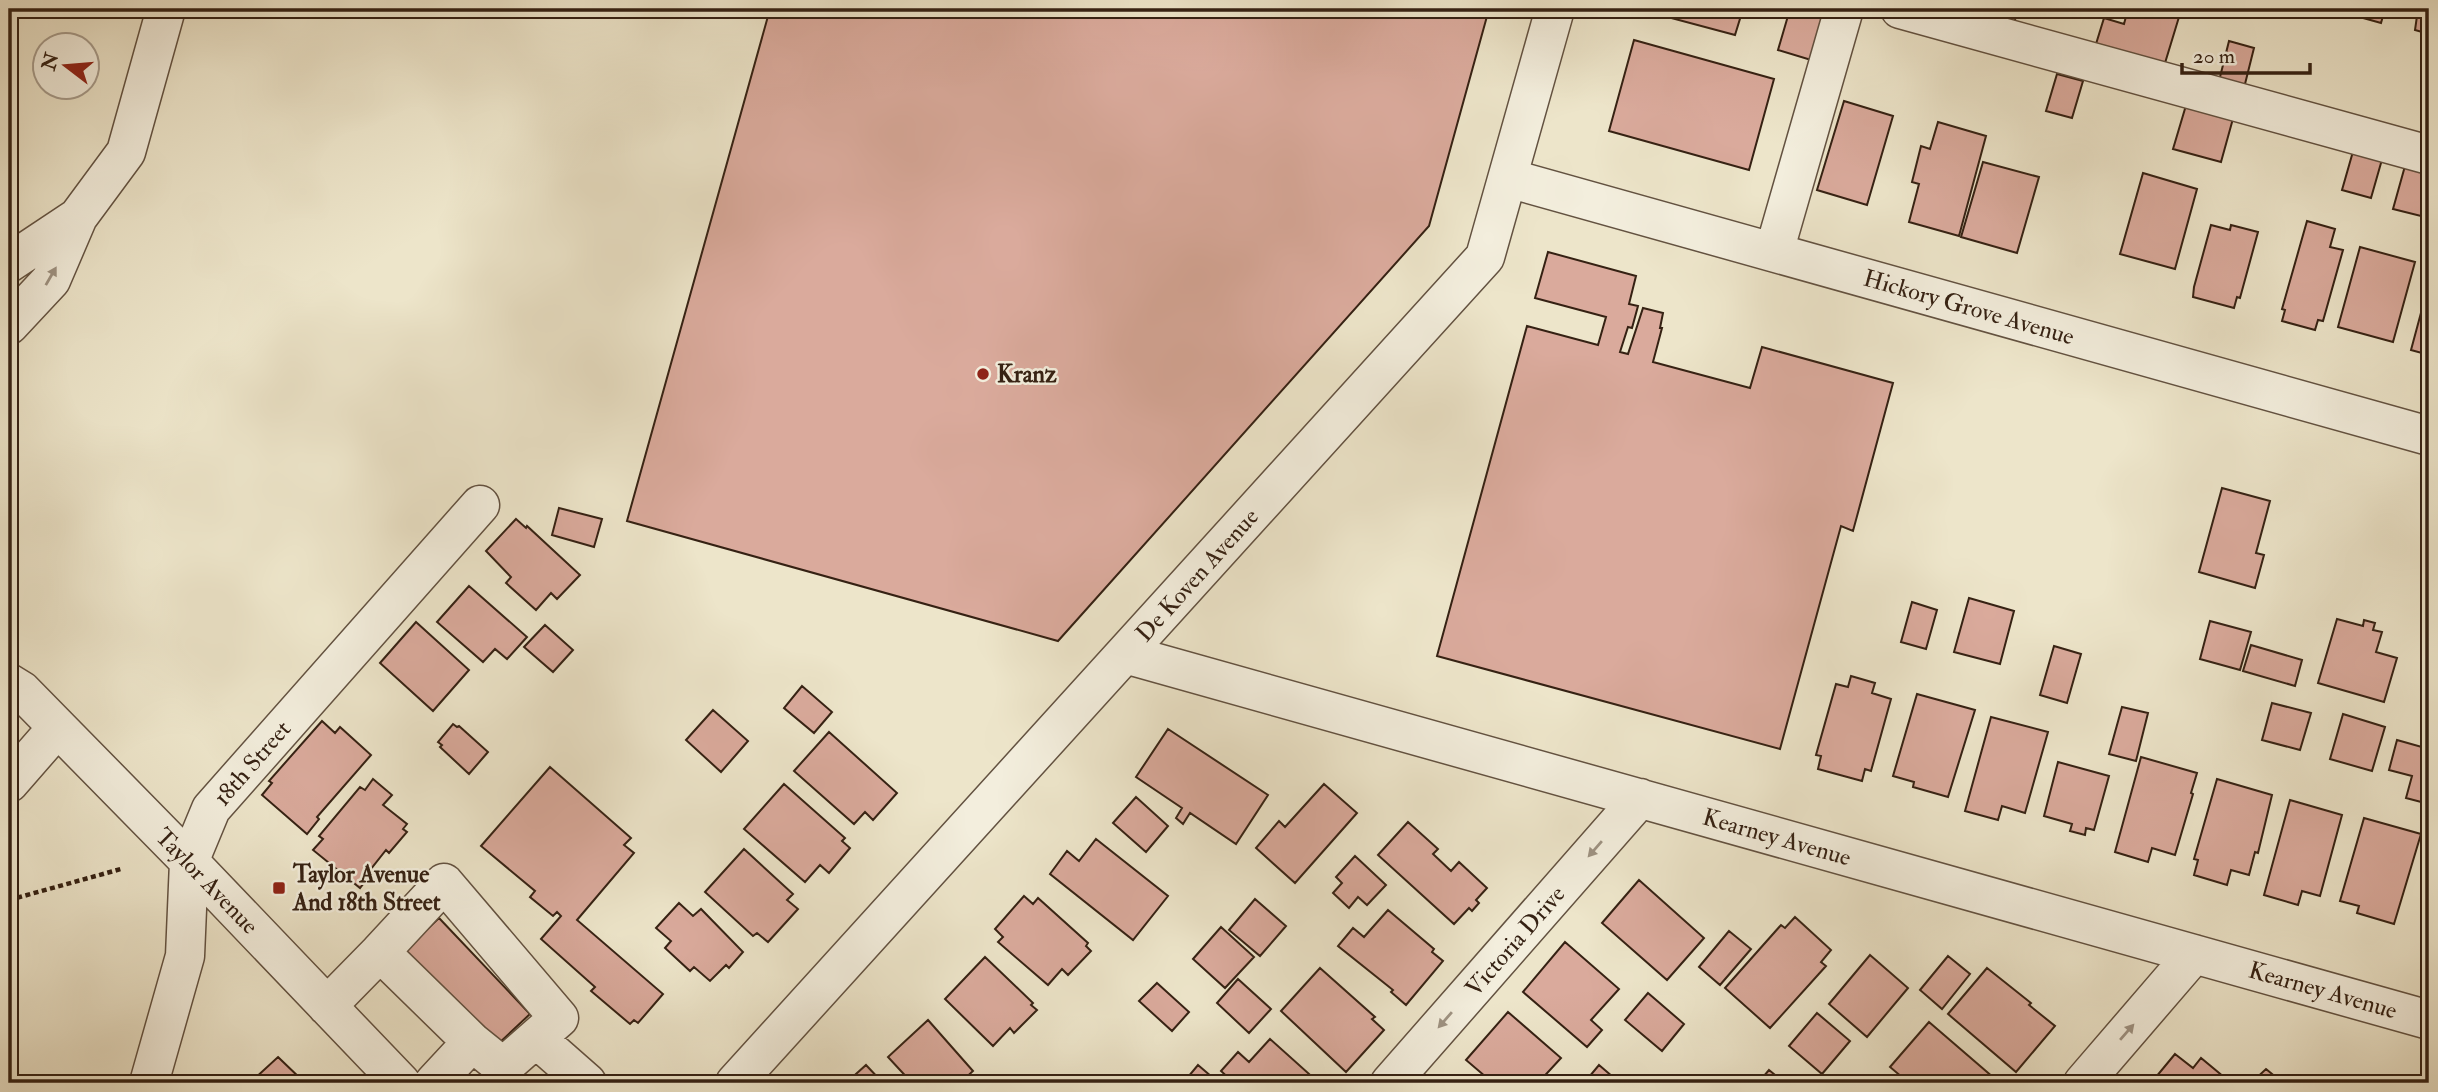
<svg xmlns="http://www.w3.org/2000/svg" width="2438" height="1092" font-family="'IM FELL Double Pica',serif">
<rect width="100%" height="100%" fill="#ede5ca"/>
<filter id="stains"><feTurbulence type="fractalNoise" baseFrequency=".00286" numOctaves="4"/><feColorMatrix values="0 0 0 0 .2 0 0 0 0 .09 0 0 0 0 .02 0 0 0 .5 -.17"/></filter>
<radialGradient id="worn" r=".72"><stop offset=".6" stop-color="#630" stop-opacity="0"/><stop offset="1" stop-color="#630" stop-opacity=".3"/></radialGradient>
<path fill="#daaa9c" stroke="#352113" stroke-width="2" d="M770,9H1489L1429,226L1058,641L627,521Z
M1645,9H1743L1735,35L1645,11Z
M1790,9H1806L1835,18L1821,63L1778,50Z
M1973,9H2018L2013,27L1971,15Z
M2128,9H2151L2179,17L2165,63L2096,44L2104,18L2124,24Z
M2351,9H2385L2381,23L2349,14Z
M2418,9H2429V34L2415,30Z
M1634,40L1774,79L1749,170L1609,131Z
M2229,41L2254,48L2243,92L2218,85Z
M2057,74L2083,81L2072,118L2046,111Z
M2429,99V142L2419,139Z
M1844,101L1893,116L1867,205L1817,190Z
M2187,102L2234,115L2221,162L2173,149Z
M1938,122L1986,136L1959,236L1909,222L1919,184L1912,182L1921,146L1930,149Z
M2354,148L2383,156L2371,198L2342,190Z
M1983,162L2039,177L2017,253L1961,237Z
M2405,166L2429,172V218L2393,209Z
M2143,173L2197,189L2175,269L2120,254Z
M2307,221L2335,229L2330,247L2343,250L2323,321L2318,320L2315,330L2282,321L2285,310L2282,309Z
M2211,225L2230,230L2231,225L2258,232L2240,298L2237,297L2234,308L2193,297L2194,287Z
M2360,247L2415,262L2393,342L2338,327Z
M1548,252L1636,276L1629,304L1638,306L1632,328L1628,327L1620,352L1628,354L1643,308L1663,313L1660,328H1662L1653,362L1750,388L1762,347L1893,383L1853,531L1841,526L1780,749L1437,656L1527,326L1598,345L1606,317L1535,298Z
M2429,283V355L2411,350Z
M2222,488L2270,501L2256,553L2264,555L2255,588L2199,572Z
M559,508L602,519L594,547L552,535Z
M516,519L526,528L527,526L580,575L557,599L551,593L536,610L506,583L511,577L486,551Z
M469,586L527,637L507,659L495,649L483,662L437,622Z
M1969,598L2014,611L2000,664L1954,652Z
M1912,602L1937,610L1926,649L1901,642Z
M2337,619L2363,626L2364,620L2375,623L2373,630L2382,632L2376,652L2397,658L2384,702L2318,683Z
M2210,621L2251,632L2240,670L2200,659Z
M416,622L469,670L433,711L380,663Z
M545,625L573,650L553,672L524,647Z
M2251,645L2302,660L2295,686L2243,671Z
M2054,646L2081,654L2067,703L2040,695Z
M1851,676L1875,683L1872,693L1891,699L1871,771L1865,769L1862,781L1818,769L1821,756L1816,755L1836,684L1848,687Z
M802,686L832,712L814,733L784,708Z
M1917,694L1975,710L1948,797L1913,787L1914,782L1893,776Z
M2272,703L2311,713L2300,750L2262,740Z
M2122,707L2148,713L2136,761L2109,754Z
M713,710L748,741L721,772L686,740Z
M2343,714L2385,727L2372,771L2330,759Z
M1991,717L2048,732L2025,813L2002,806L1998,820L1965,811Z
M322,721L335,733L340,727L371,755L317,817L319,819L307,834L262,795L272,783L269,781Z
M453,724L457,727L459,726L488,752L469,774L440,747L442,745L438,742Z
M1168,729L1268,795L1236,844L1190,813L1183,824L1176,818L1182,808L1136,777Z
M829,732L897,793L873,820L865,812L854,824L794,771Z
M2397,740L2429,749V784L2425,803L2406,798L2412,776L2389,770Z
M2141,757L2197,773L2191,793L2193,794L2175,855L2152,848L2148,862L2115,852Z
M2058,762L2109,776L2094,830L2086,828L2085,835L2070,831L2072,824L2044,816Z
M550,767L631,838L624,845L634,853L577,920L663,994L638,1023L634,1020L630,1024L591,991L595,987L541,939L561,916L557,912L553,916L530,897L535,891L481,846Z
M373,779L392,795L383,805L407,824L403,829L407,832L389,853L386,850L371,869L373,871L360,888L313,850L323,839L319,836L360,787L365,790Z
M2217,779L2272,795L2258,853L2255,852L2249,875L2231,870L2227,885L2194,875L2198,860L2194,859Z
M784,784L845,838L842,841L850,848L829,873L820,865L805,882L744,829Z
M1324,784L1357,813L1295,883L1256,848L1279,821L1285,827Z
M1136,797L1168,826L1146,852L1113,823Z
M2290,800L2342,815L2320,896L2302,891L2298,905L2264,895Z
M2364,818L2421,834L2394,924L2357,913L2359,906L2340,901Z
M1408,822L1438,849L1433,854L1451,871L1459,862L1487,888L1476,900L1479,903L1472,911L1469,908L1454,924L1378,855Z
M1096,839L1168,896L1133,940L1050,874L1067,851L1079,861Z
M744,849L793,894L787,900L798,909L768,942L757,933L753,936L705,892Z
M1355,856L1386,885L1367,905L1358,897L1349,908L1333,893L1342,883L1336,877Z
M1639,880L1704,938L1667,980L1602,923Z
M1024,896L1033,904L1038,898L1088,943L1086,946L1091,951L1068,975L1062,969L1048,985L998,942L1003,937L995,929Z
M1255,899L1286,926L1260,956L1229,930Z
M679,903L693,916L701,909L743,952L729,968L726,965L710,981L694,967L690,971L665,948L671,941L656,928Z
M1388,910L1434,949L1432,952L1443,961L1406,1005L1391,992L1393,990L1338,946L1353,928L1364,937Z
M1795,917L1831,950L1821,962L1826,966L1770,1028L1725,988L1781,925L1785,928Z
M439,918L530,1014L496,1046L405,950Z
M1221,927L1254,957L1225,988L1193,959Z
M1729,931L1751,949L1720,985L1699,967Z
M1565,942L1619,989L1591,1020L1602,1030L1587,1047L1523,992Z
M1870,955L1908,988L1867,1037L1829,1004Z
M1948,956L1970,974L1942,1009L1920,990Z
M985,957L1033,1003L1031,1005L1037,1010L1014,1033L1010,1028L993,1046L945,999Z
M1320,968L1375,1017L1372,1019L1384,1030L1346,1072L1281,1011Z
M1987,968L2031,1003L2029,1005L2055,1026L2016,1072L1948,1014Z
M1238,979L1271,1009L1249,1033L1217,1003Z
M1157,983L1189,1012L1172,1031L1139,1001Z
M1648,993L1684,1024L1662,1051L1625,1020Z
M1508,1012L1561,1058L1538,1083H1493L1466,1060Z
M1817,1013L1850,1041L1822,1074L1789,1046Z
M928,1020L973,1071L960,1083H912L888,1057Z
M1929,1022L1994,1078L1991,1083H1909L1890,1067Z
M1270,1039L1318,1082L1317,1083H1234L1221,1071L1238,1052L1249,1062Z
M2175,1054L2193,1068L2201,1058L2230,1082L2151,1083Z
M278,1057L305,1083L252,1081Z
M866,1065L883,1083H846Z
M1198,1065L1219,1083H1183Z
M1599,1065L1620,1083H1584Z
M2266,1069L2283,1083H2251Z
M1769,1070L1785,1083H1758Z"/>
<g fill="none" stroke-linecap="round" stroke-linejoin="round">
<g stroke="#635241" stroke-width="41">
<path id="minor" d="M1900,9L2429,155
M1508,178L2429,436
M1774,252L1844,9
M9,263L78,217
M9,325L51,280L78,217L126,152L166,9
M1125,654L2429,1020
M9,683L22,691L181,853L401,1083
M9,783L57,728
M444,883L559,1018L503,1067L472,1042L380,952Z
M327,1006L380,952
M537,1039L587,1083
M149,1083L185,956L189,862L211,809L480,505
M434,1083L472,1042
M735,1083L1485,257L1555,9
M1390,1083L1640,798
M2083,1083L2194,954"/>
</g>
<path stroke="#352113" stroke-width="4.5" stroke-dasharray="5 3.5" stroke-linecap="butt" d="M9,900L121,869"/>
<use href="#minor" stroke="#f3eedd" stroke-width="38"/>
</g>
<defs><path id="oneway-solid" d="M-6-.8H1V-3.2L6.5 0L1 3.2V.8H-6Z" transform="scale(1.75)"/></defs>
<g fill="#9e9282">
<use href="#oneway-solid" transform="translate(51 276) rotate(-60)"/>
<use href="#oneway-solid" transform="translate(1595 849) rotate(131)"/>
<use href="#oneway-solid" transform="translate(1445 1020) rotate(131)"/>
<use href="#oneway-solid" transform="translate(2127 1032) rotate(-49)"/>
</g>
<g fill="#8f2418" stroke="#f3eedd" stroke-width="2.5">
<circle cx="983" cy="374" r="7"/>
<rect x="272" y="881" width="14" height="14" rx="3.5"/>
</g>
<g text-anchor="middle" stroke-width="5" stroke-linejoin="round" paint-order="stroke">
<g font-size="24" fill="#352113" stroke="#f3eedd">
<text transform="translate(1969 307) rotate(16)" y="8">Hickory Grove Avenue</text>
<text transform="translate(1197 575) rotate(-48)" y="8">De Koven Avenue</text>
<text transform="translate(252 763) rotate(-49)" y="8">18th Street</text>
<text transform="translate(1777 837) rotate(16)" y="8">Kearney Avenue</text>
<text transform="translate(207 881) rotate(46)" y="8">Taylor Avenue</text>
<text transform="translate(1515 941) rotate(-49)" y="8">Victoria Drive</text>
<text transform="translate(2323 990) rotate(16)" y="8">Kearney Avenue</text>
</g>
<g font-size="24" font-weight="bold" fill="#352113" stroke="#f3eedd" text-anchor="start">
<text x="997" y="382">Kranz</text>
<text x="293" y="882">Taylor Avenue<tspan x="293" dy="28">And 18th Street</tspan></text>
</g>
</g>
<rect width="2438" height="1092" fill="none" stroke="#ede5ca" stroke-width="35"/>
<rect x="10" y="10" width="2417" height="1071" fill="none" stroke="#352113" stroke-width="3.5"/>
<rect x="18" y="18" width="2403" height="1057" fill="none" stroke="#352113" stroke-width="2"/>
<g transform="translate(66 66) rotate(286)"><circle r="33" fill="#f3eedd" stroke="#a79c8c" stroke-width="2"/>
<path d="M0-5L12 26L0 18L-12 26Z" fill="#8f2418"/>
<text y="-10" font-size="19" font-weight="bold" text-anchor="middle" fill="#352113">N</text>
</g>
<path d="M2182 63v10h128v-10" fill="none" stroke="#352113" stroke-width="3.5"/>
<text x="2193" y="63" font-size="21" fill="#352113" stroke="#f3eedd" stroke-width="5" paint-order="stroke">20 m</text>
<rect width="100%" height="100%" filter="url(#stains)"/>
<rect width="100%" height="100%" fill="url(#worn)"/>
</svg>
